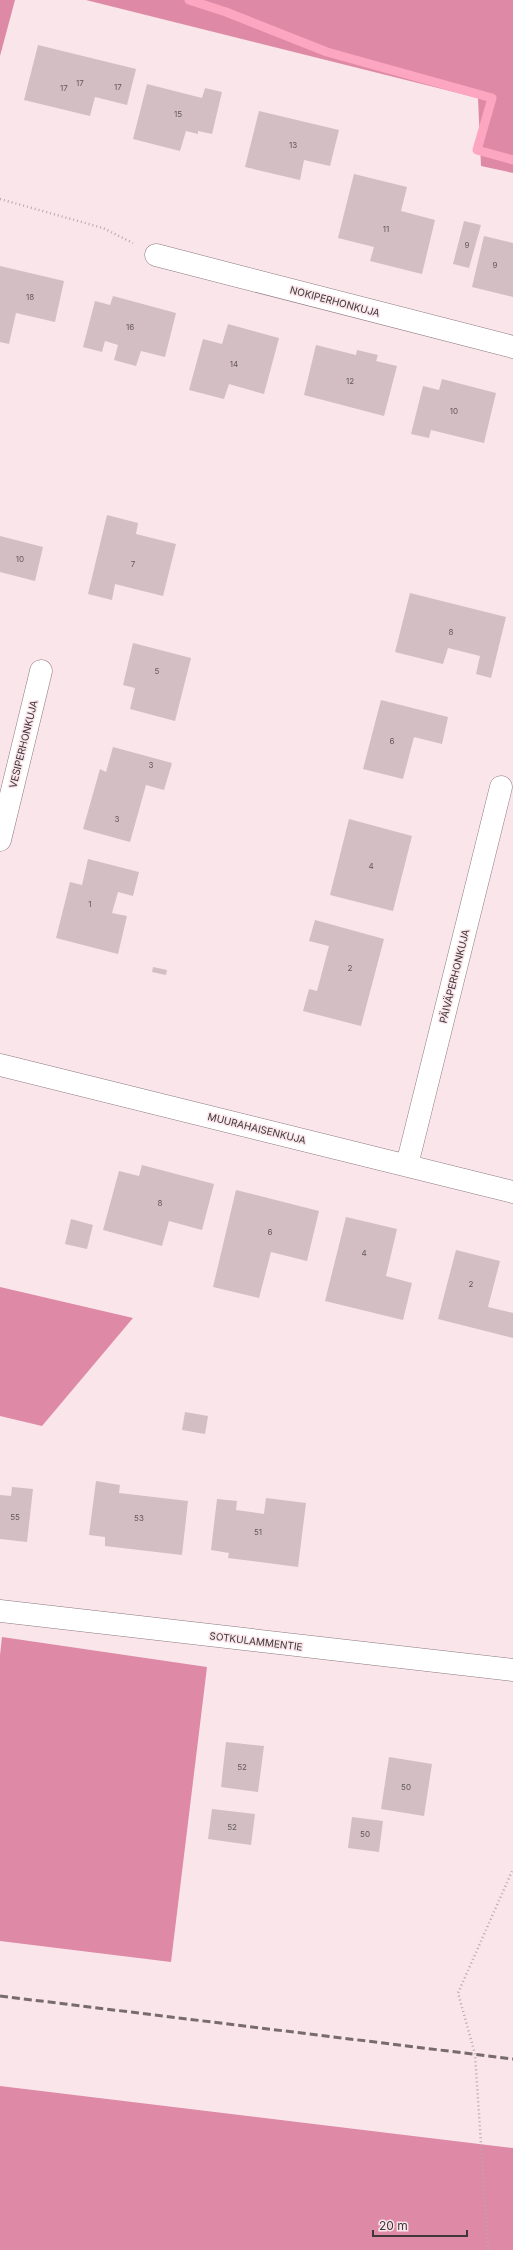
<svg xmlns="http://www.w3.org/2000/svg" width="513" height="2250" font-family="Inter,sans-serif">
<rect width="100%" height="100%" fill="#fae5eb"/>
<path fill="#de89a6" d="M0,0H15L0,56Z
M86,0H513V173L481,166L478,98Z
M0,1287L133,1318L42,1426L0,1416Z
M2,1637L207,1667L171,1962L0,1941V1655Z
M0,2086L513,2148V2250H0Z"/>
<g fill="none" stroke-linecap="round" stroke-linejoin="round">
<path stroke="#fda6c2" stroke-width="9" d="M189,0L226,12L327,52L492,98L477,150L513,160"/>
</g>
<path fill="#d2bec3" d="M38,45L136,69L127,105L95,97L90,116L24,100Z
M147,84L202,98L205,88L222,92L212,134L198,131V134L186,131L180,151L133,139Z
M259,111L339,130L330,166L304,160L300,180L245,167Z
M354,174L407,187L401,211L435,220L422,274L370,261L374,247L338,238Z
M464,221L481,225L469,268L453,264Z
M484,236L513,243V297L472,287Z
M0,266L64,281L55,322L16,313L9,344L0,342Z
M113,296L176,313L165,357L141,351L136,366L114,360L118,345L105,341L102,352L83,347L95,301L110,305Z
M228,324L279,338L264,394L229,384L224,399L189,390L203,339L222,344Z
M316,345L356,355L357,350L378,355L376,361L397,366L384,416L304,395Z
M442,379L496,393L484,443L431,430L429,438L411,434L423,386L439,390Z
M107,515L138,523L136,534L176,544L163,596L115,584L112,600L88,594Z
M0,536L43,547L35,581L0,572Z
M410,593L506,617L491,678L476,674L480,656L448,648L443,664L395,652Z
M133,643L191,658L175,721L130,709L135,688L123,685Z
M381,700L448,717L442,744L414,737L403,779L363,769Z
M113,747L172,763L164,790L146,785L130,842L83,829L100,769L106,772Z
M349,819L412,836L393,911L330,895Z
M88,859L139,872L133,896L118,892L112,913L127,916L118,954L56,938L70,882L82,885Z
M315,920L384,939L361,1026L303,1011L309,989L317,991L329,946L309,941Z
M153,967L167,970L166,975L152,972Z
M142,1165L214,1184L202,1230L169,1221L162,1246L103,1230L119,1171L139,1176Z
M236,1190L319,1211L307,1261L271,1252L259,1298L213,1287Z
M346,1217L397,1229L386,1276L412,1283L403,1320L325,1301Z
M71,1219L93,1225L87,1249L65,1244Z
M456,1250L500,1261L488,1307L513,1313V1338L438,1319Z
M185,1412L208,1416L205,1434L182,1430Z
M96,1481L120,1485L119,1493L188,1501L182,1555L105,1546V1537L89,1535Z
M12,1487L33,1489L27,1542L0,1539V1495L11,1496Z
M266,1498L306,1503L298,1567L228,1558L229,1553L211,1550L217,1499L237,1501L236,1510L264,1514Z
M226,1742L264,1746L258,1792L221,1787Z
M389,1757L432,1764L424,1816L381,1809Z
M212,1809L255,1814L251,1845L208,1839Z
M352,1817L383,1821L379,1852L348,1848Z"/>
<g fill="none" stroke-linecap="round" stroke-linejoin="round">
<g stroke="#8b787e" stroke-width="23">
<path id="street" d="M156,255L513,347
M0,840L41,671
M0,1065L513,1192
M407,1165L501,787
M0,1611L513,1670"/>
</g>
<path stroke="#b9a8ad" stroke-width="2.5" stroke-dasharray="1 3" stroke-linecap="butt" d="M0,199L103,228L133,243
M488,2250L475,2054L458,1993L513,1869"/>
<use href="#street" stroke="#fff" stroke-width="22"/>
<path stroke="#776b6e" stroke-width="3" stroke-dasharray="8 4" stroke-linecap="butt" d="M0,1996L513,2059"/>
</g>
<g text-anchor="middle" stroke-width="3" stroke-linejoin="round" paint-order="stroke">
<g font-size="8" fill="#64595c">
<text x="80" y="86">17</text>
<text x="118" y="90">17</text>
<text x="64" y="91">17</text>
<text x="178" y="117">15</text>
<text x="293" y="148">13</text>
<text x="386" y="232">11</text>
<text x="467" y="248">9</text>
<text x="495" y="268">9</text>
<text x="30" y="300">18</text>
<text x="130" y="330">16</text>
<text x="234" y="367">14</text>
<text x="350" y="384">12</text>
<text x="454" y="414">10</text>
<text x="20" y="562">10</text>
<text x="133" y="567">7</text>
<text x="451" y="635">8</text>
<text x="157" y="674">5</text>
<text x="392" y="744">6</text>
<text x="151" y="768">3</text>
<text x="117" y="822">3</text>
<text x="371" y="869">4</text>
<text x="90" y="907">1</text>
<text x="350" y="971">2</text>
<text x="160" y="1206">8</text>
<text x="270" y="1235">6</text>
<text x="364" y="1256">4</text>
<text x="471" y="1287">2</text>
<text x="15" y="1520">55</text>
<text x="139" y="1521">53</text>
<text x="258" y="1535">51</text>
<text x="242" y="1770">52</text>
<text x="406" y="1790">50</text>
<text x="232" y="1830">52</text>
<text x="365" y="1837">50</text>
</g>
<g font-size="10" fill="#3f3739" stroke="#fae5eb">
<text transform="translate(335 301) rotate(15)" y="4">NOKIPERHONKUJA</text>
<text transform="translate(23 744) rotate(-76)" y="4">VESIPERHONKUJA</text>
<text transform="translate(454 976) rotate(-76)" y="4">PÄIVÄPERHONKUJA</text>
<text transform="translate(257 1128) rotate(14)" y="4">MUURAHAISENKUJA</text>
<text transform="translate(256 1641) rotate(7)" y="4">SOTKULAMMENTIE</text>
</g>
</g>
<path d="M373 2230v6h94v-6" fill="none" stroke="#3f3739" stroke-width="2"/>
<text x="379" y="2230" font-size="12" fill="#3f3739" stroke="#fae5eb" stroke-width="3" paint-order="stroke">20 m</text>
</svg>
